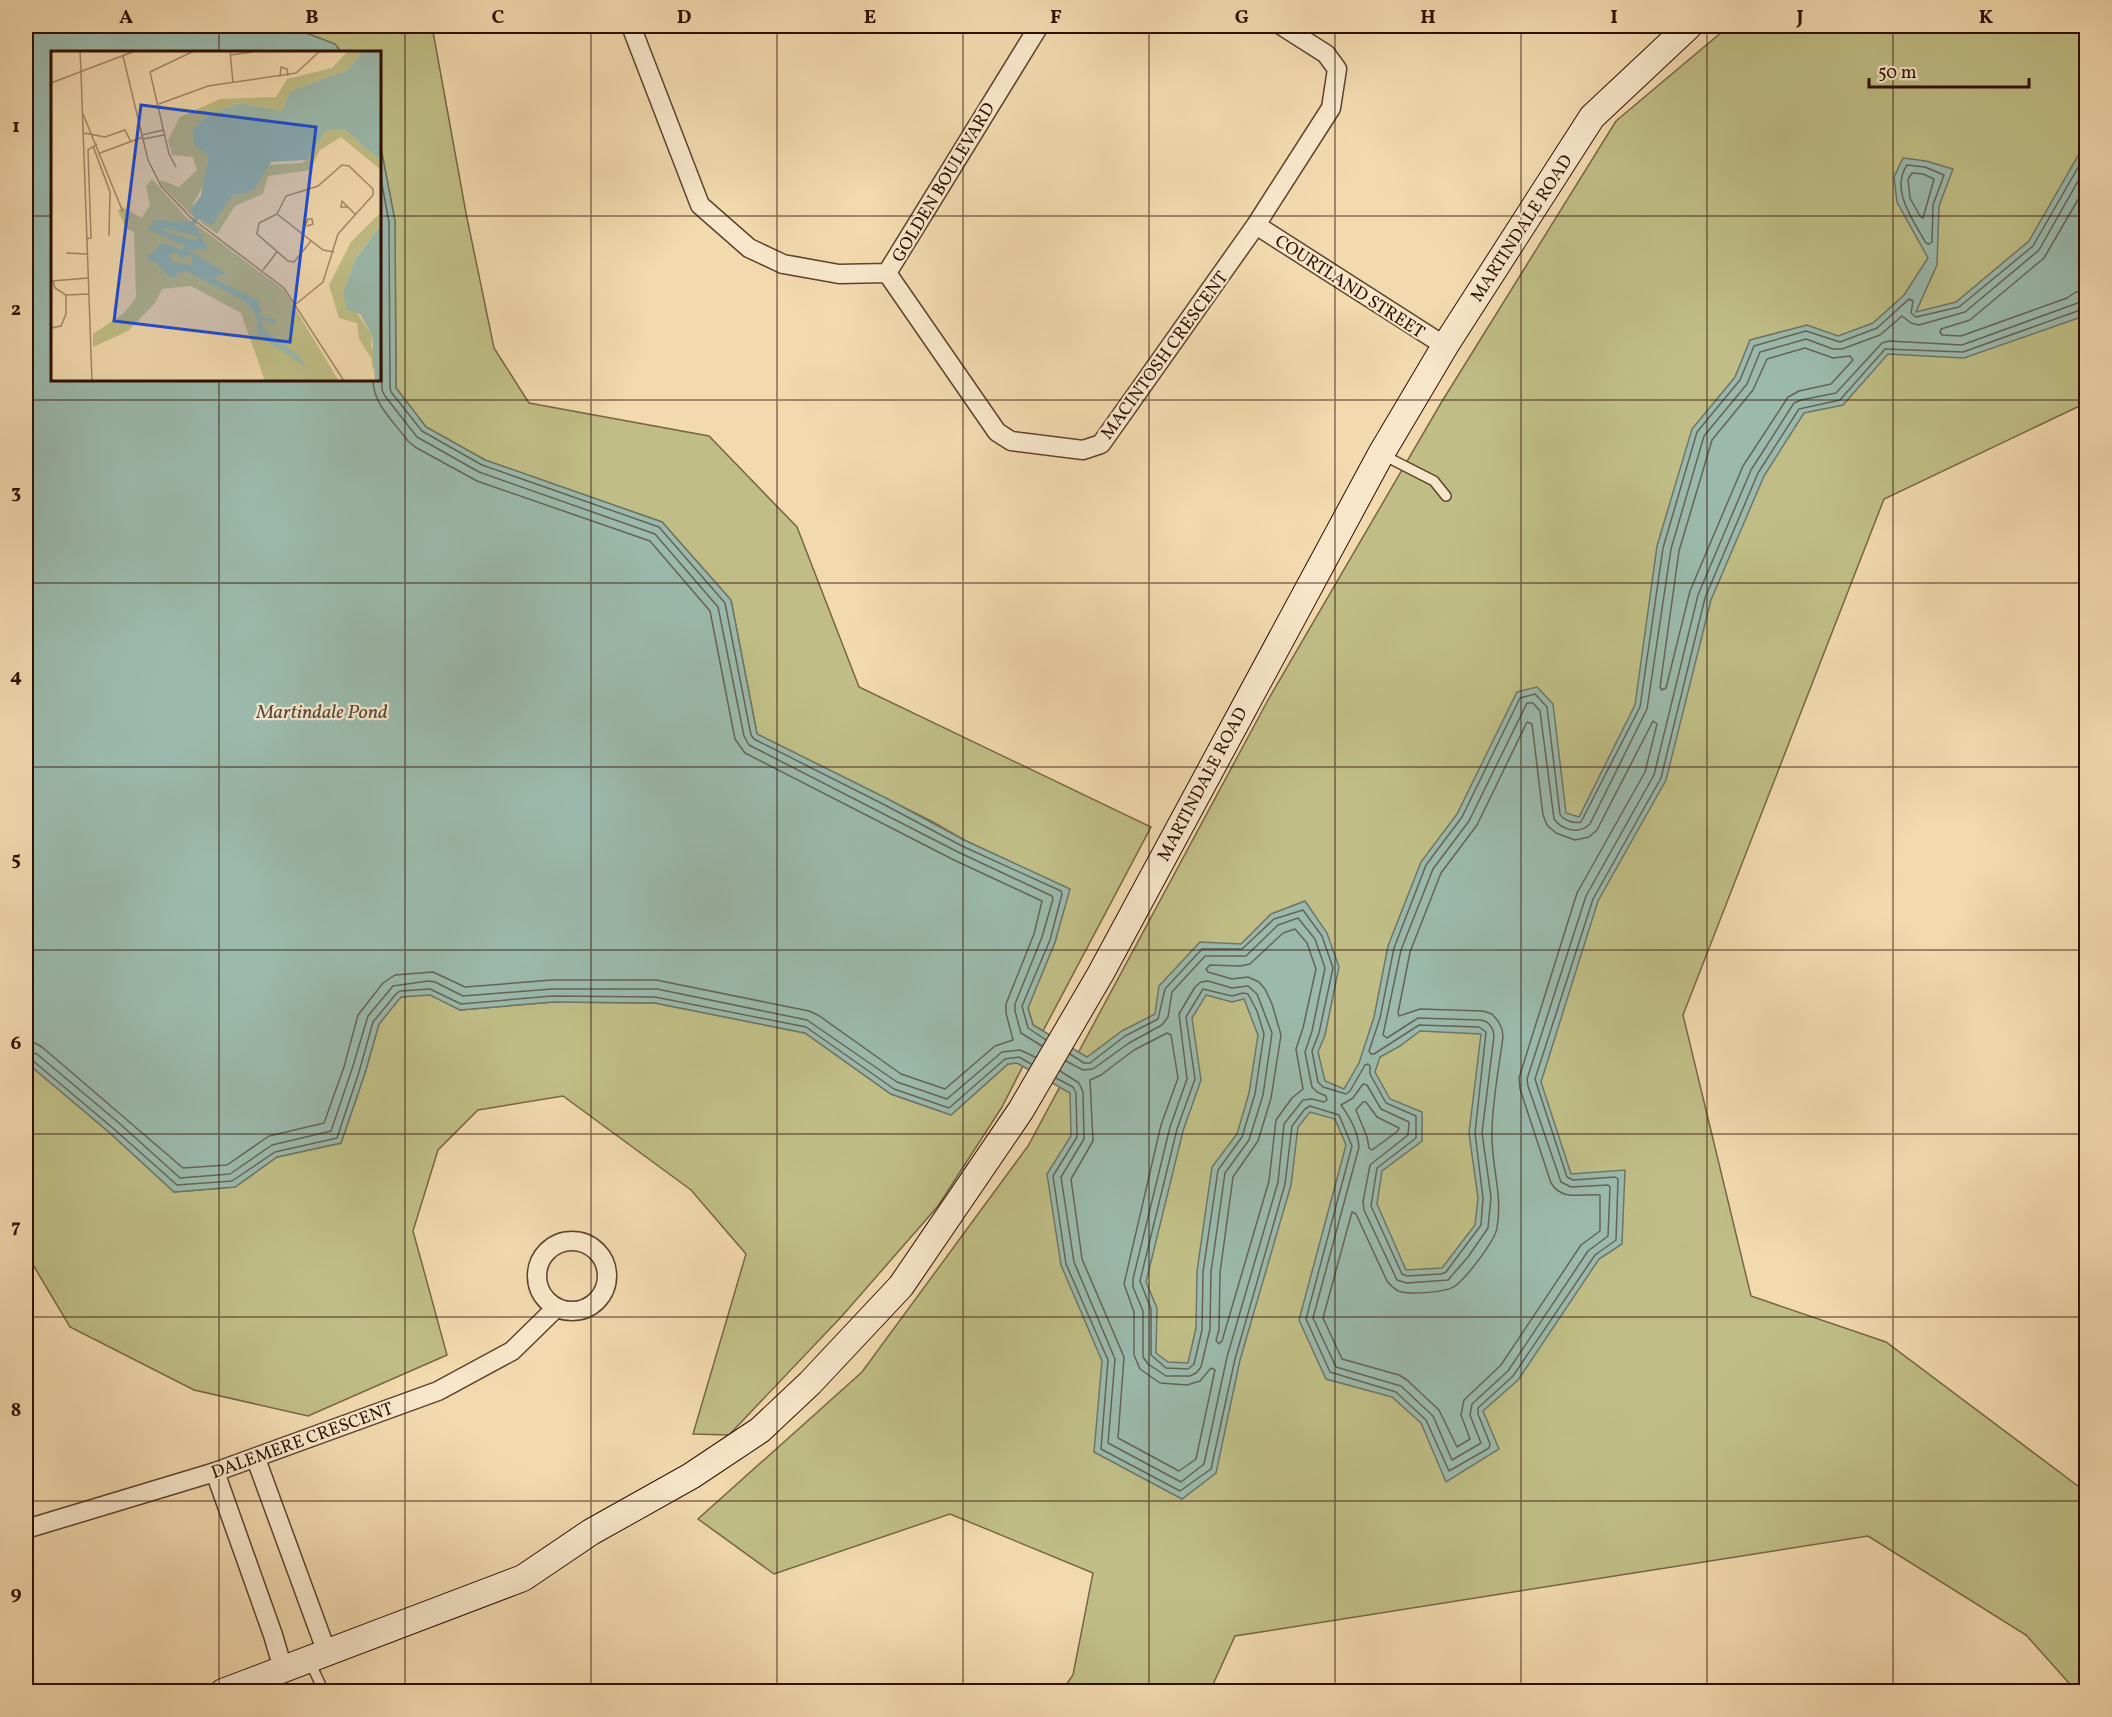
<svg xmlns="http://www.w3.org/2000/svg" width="2112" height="1717" font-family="Vollkorn,serif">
<rect width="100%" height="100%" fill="#f2d9ae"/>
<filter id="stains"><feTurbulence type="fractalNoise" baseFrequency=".00333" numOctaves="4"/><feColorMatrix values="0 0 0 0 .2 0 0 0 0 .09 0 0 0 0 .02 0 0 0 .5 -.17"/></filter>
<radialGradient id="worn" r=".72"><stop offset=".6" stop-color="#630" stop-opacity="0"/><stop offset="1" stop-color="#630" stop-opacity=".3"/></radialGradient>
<path fill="#c0be86" stroke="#764" stroke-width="1.5" d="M288,26H432L466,213L494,348L529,403L709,436L797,527L859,687L1151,827L1043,1031L1033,1025L1028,1007L1055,942L1069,889L964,840L933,822L757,734L731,600L662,522L485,460L426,427L396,388L395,221L380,143V52H341L335,44Z
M1729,26H2086V403L1884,499L1683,1015L1751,1296L1886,1342L2086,1492V1691H2076L2026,1635L1868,1536L1235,1636L1210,1691L1061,1692L1073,1675L1093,1573L950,1514L774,1574L698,1519L862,1372L1028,1146L1268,700L1441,403L1616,121Z
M430,994L460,1010L553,1002L655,1003L805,1033L891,1094L951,1115L1008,1064L1017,1063L1023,1066L1002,1107L938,1206L842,1316L729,1435L693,1434L746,1254L691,1190L563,1096L478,1110L438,1150L413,1231L447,1355L308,1416L194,1390L70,1327L26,1253V1062L110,1133L174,1192L235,1187L277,1157L341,1143L365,1073L379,1024L400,997Z"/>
<path fill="#9bbaad" stroke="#6f7668" stroke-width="1.5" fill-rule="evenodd" d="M26,26H288L335,44L341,52H52V380H380V143L395,221L396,388L426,427L485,460L662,522L731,600L757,734L886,798L964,840L1070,889L1055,942L1028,1008L1033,1025L1087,1057L1122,1031L1155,1014L1159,986L1200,942L1241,944L1271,914L1305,901L1327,933L1339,967L1325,1035L1318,1052L1325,1081L1344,1089L1359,1063L1374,1017L1388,946L1421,862L1457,814L1517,692L1537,687L1553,704L1566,813L1579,817L1635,705L1657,546L1692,429L1735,377L1750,340L1807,325L1838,336L1873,323L1904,295L1928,258L1897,202L1894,177L1903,158L1926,161L1953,169L1939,206L1937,265L1916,312L1956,302L2029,241L2079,154L2086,123V310L2081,317L1964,358L1888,354L1843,405L1804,413L1764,476L1711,600L1666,780L1598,901L1541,1082L1571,1174L1625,1170L1622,1244L1599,1259L1518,1380L1483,1411L1499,1449L1446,1482L1421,1423L1392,1397L1326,1379L1299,1320L1346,1145L1335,1119L1310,1112L1298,1127L1291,1185L1240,1360L1216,1473L1182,1499L1094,1452L1102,1361L1061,1265L1047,1174L1071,1136L1070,1093L1017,1063L1008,1064L951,1115L891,1094L805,1033L655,1003L553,1002L460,1010L430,995L401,997L379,1024L365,1073L341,1143L277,1157L235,1187L174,1192L110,1133L26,1062ZM1206,995L1232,1002L1244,999L1258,1035L1249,1093L1237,1134L1212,1167L1197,1271L1196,1328L1188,1363L1168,1362L1156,1353L1157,1308L1146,1282L1183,1131L1201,1080L1192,1018ZM1420,1031L1481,1034L1469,1133L1478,1198L1475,1225L1442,1268L1406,1270L1377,1204L1382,1171L1422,1141V1112L1390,1099L1375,1072L1380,1057L1400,1046Z"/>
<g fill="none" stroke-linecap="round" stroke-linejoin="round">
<path stroke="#646457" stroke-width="1.5" d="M1907,165L1925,167L1944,175L1933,205L1932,242L1929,244L1926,243C1913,220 1890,190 1907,165Z
M2086,167L2039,250L1965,312L1919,325L1911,323L1902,316L1880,335L1842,349H1833L1806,339L1760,352L1747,384L1704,436L1671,549L1647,709L1590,824C1579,835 1562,830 1554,819L1540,711L1533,703H1527L1469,821L1433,869L1401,950L1383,1035L1387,1038L1418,1018L1480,1020C1489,1021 1493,1027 1494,1036L1482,1133L1491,1197L1488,1228L1468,1257L1448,1280L1407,1283L1397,1280L1364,1210L1363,1202L1370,1165L1408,1135L1409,1122L1381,1109L1367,1085L1363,1084L1353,1098L1341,1105C1349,1116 1358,1132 1359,1147L1313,1318L1336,1367L1401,1386L1433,1416L1452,1460L1481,1443L1470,1415L1472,1404L1508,1371L1588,1251L1608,1236L1610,1187L1608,1185L1571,1187L1561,1182L1528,1086L1527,1079L1586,896L1654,775L1698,595L1751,470L1794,403L1801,400L1836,393L1882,343L1889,341L1962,345L2086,300
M1912,173L1923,174L1934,179L1923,218L1920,216L1910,198L1908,179Z
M380,174L389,222L390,388L391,392L422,431L482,465L659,527L725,603L751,735L754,739L883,804L962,846L1061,891L1062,894L1050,940L1022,1006L1028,1028L1046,1040
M2086,186L2044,258L1970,320L1941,329L1940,332L1942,335L1961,336L2067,298L2076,292L2086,291
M380,214L382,390L385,396L417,437L479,472L655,534L718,607L744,736L749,745L958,852L1052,896L1053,899L1042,937L1015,1004V1011L1021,1033L1042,1046
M1805,348L1833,358L1850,356L1853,360L1831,384L1799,391L1788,397L1743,466L1690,591L1666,688L1662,690L1660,687L1679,551L1712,440L1753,390L1767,359Z
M1653,721L1657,724L1645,772L1577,893L1519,1078L1520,1089L1551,1183C1563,1202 1582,1193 1600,1195V1231L1581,1245L1501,1365L1464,1400L1461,1415L1470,1439L1457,1447L1439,1410L1407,1380L1399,1375L1342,1359L1323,1318L1352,1212L1356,1214L1387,1281C1391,1286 1395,1290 1401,1292C1412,1294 1446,1293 1455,1286C1466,1278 1495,1241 1497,1228C1503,1193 1491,1166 1492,1133C1492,1103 1499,1067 1503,1037L1502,1029L1498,1021L1492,1014L1483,1011L1420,1009L1399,1016L1398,1013L1410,952L1441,873L1477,825L1527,722L1532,724L1543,815L1547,825L1556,833L1575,840L1589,837L1597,830Z
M1295,929L1307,943L1316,969L1303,1028L1296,1049L1303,1089L1292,1098L1276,1120L1269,1181L1222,1341L1219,1344L1216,1340L1219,1330L1220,1273L1233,1177L1258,1141L1271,1098L1281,1035L1272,1004L1265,989L1259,982L1248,977L1232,979L1208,972L1206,969L1210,965L1240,966L1250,964L1283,933Z
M1208,981L1232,988L1248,986L1257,994L1272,1033L1263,1095L1249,1140L1225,1173L1211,1272L1210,1329L1201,1367L1196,1373L1190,1376H1166L1148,1364L1143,1357V1311L1133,1287V1279L1170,1127L1187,1079L1179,1014L1195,987L1201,982Z
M1203,989L1232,996L1243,993L1248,994L1257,1011L1264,1034L1255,1094L1242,1137L1218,1170L1203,1272L1202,1330L1194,1364L1188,1369L1166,1368L1151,1355V1309L1140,1281L1177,1129L1195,1079L1186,1017Z
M1167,1033L1171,1035L1178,1078L1161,1125L1124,1284L1134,1312V1355L1140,1369L1160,1383L1187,1385L1200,1381L1211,1368L1215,1370L1196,1459L1179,1471L1118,1438L1124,1357L1082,1259L1071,1179L1093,1141L1090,1080L1101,1075L1134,1050Z
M26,1042L35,1043L42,1047L183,1168L227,1165L269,1136L324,1123L344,1067L358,1015L383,983L395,975L433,972L465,987L552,980H656L809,1011L818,1015L901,1074L945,1089L995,1046L1013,1040L1006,1013V1004L1034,934L1042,901L954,860L745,753L735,739L710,611L650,541L477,481L415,447L408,441C394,422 373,404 373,380
M26,1051L37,1054L119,1123L180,1178L230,1174L272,1145L331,1131L352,1069L368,1016L393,986L428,981L435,982L463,996L552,989H657L807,1020L897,1082L947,1099L1002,1052L1020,1050L1035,1057
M1070,1054L1084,1063H1090L1125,1036L1158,1019L1165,989L1202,949H1242L1274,919L1303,910L1322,936L1333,968L1319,1033L1312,1051L1318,1082L1323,1087L1346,1094L1350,1091L1365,1065L1368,1064L1370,1066V1074L1386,1103L1416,1116V1138L1377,1168L1371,1206L1402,1274L1407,1276L1441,1274L1446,1272L1481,1225L1483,1198L1475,1133L1486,1032L1479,1027L1419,1025L1374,1054H1371L1369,1051L1380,1018L1394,948L1426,865L1462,817L1520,698L1535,694L1547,707L1560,814C1563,820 1574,824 1581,822L1640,707L1663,548L1697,432L1740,380L1754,346L1806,331L1840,342L1877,328L1909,299L1913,301L1911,313L1916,317L1959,307L2033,246L2084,157L2086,147
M26,1058L32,1060L114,1129L177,1185L232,1181L275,1152L337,1138L359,1072L373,1022L396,994L400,991L430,989L461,1004L552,996L655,997L806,1027L894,1089L949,1108L1005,1059L1019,1057L1031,1064
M1060,1071L1079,1083L1083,1092L1084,1139L1061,1177L1074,1262L1115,1359L1108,1443L1181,1482L1204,1464L1227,1357L1278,1182L1284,1124L1303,1100L1312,1099L1324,1102L1327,1100L1326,1096L1317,1092L1312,1087L1305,1052L1312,1031L1325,968L1315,939L1298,918L1278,925L1246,956H1205L1172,992L1168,1017L1162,1025L1129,1043L1093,1069L1083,1070L1066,1061
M1056,1078L1073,1087L1076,1093L1077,1137L1053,1176L1066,1264L1108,1360L1101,1449L1180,1491L1211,1469L1235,1359L1285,1184L1292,1126L1305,1109L1310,1106L1339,1115L1352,1146L1306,1319L1330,1372L1396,1392L1426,1420L1449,1471L1489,1448L1490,1444L1478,1414V1408L1513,1376L1595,1255L1616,1240L1618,1179L1615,1177L1573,1180L1567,1177L1535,1079L1593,899L1661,778L1705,598L1758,473L1799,409L1840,400L1885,349L1963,352L2086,308
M1363,1102H1366L1377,1117L1399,1128L1398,1131L1372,1150L1369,1148L1367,1137L1356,1110Z"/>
<g stroke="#5f422c" stroke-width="12">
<path id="service" d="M1383,455L1434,481L1446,496
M310,1662L324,1692"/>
</g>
<g stroke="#5f422c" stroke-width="21">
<path id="minor" d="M631,26L700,205L749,248L783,264L839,274L887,273
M1256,225L1445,346
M887,273L997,432L1011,441L1083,450L1101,444L1256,225L1331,108L1337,69L1326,54L1282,26
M887,273L1039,26
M537 1276a35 35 0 1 1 70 0a35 35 0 1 1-70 0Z
M256,1459L327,1653
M215,1472L273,1635L283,1669
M26,1529L215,1472L438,1391L512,1351L556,1308"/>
</g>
<g stroke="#2e0f01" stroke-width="28">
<path id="secondary" d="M223,1692L523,1578L591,1532L691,1476L760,1430L810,1383L901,1286L1021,1110L1101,973L1381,454L1445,346L1592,117L1689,26"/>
</g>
<use href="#service" stroke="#f7e6ca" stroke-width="9"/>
<use href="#minor" stroke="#f7e6ca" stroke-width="18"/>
<use href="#secondary" stroke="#f7e6ca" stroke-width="26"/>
</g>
<path fill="none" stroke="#2e0f01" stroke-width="1.5" stroke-opacity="0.55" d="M219,26V52M405,26V1692M591,26V1692M777,26V1692M963,26V1692M1149,26V1692M1335,26V1692M1521,26V1692M1707,26V1692M1893,26V1692M26,216H52M380,216H2086M219,380V1692M26,400H2086M26,583H2086M26,767H2086M26,950H2086M26,1134H2086M26,1317H2086M26,1501H2086"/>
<g text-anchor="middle" stroke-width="4.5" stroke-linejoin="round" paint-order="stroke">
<g font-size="18" fill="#2e0f01" stroke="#f7e6ca">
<text transform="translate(943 182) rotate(-59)" y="6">GOLDEN BOULEVARD</text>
<text transform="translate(1521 228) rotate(-57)" y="6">MARTINDALE ROAD</text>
<text transform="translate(1350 286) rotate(33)" y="6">COURTLAND STREET</text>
<text transform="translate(1164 355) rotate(-54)" y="6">MACINTOSH CRESCENT</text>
<text transform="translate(1202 784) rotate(-62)" y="6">MARTINDALE ROAD</text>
<text transform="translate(302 1440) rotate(-20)" y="6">DALEMERE CRESCENT</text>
</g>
<g font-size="20" font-style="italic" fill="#544b3d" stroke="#f7e6ca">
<text x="322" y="718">Martindale Pond</text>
</g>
</g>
<g transform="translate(51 51)">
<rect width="330" height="330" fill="#f2d9ae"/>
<path d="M297,0H312L297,19L239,40L231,60L190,52L159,63L141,79L143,90L158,104L155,130L142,153L143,167L109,132L110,129L128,136L146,119L142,106L121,104L117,89L129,66L169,48L225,46L236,28L281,17ZM293,78L330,110V119L290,86L269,99L259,119L217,125L212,143L184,155L166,183L147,169L156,172L167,164L181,144L195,143L203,137L216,114L250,112L256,109L275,80ZM101,128L135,166L233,239L288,330H214L190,262L140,235L111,238L104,252L77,280L42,296V283L73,262L85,247L83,181L75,177L67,160L72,156L91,167L99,154L95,135ZM330,161V174L306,205L292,241L321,284L320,295L326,307L322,320L320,307L308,288L306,272L288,267L278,234L300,191Z" fill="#c0be86"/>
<path d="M312,0H330V110L293,78L275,80L256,109L220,111L204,137L195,143L181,144L161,174L147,168L144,174L157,198L137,199L175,222L162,227L208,250L211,266L225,268L223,273L209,268L215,280L246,303L257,318L207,284L205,264L194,250L135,220L126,222L125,227L118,226L103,210L98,211L96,205L105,200L108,194L114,192L131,199L135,196L97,178L103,169L140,171L144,166L139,159L150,145L158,104L144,96L141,79L159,63L190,52L231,60L239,40L297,19ZM112,177L146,185L147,190L114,181ZM125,201L131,207L140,203L141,214L121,211L118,204ZM330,174V330H324L321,284L309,263L296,259L292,241L305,207Z" fill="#9bbaad" fill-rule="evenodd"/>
<path fill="none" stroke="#a48869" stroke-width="1.5" d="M29,0L30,20M179,0L182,32M179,4L202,1M72,5L97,109L110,135L139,166L233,237L293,330M30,21L41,330M229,26L230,16L236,18L237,25M0,32L84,0M108,53L157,35L245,22L269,0M32,63L72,161M33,82L54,86L74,79L80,91M91,84L112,79M92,88L113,84M42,95L59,141L58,185M49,102L92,86M125,116L118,103L99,21L143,0M297,156H290L291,150L304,163M226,163L235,145L267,135L291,114L298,115L322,138V144L287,183L272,231L245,253M226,163L208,172L206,183L237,210L243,211L260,190M226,163L272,199L283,201M251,183L257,168H261L262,173L256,175M36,188L40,187L37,99L46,93M15,202L36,203M212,219L226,201M0,230L37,227M15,244L38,243M0,277L10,275L15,263V244L4,237L2,230"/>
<path fill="#1d4ed8" fill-opacity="0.15" stroke="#1d4ed8" stroke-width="3" d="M90,54L265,76L239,291L63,270Z"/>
<rect width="330" height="330" fill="none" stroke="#2e0f01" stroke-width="3"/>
</g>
<rect width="2112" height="1717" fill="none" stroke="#f2d9ae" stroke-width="66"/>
<path d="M1869 78v9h160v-9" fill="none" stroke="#2e0f01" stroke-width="3"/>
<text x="1878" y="78" font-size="18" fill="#2e0f01" stroke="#f7e6ca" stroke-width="4.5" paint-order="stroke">50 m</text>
<rect x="33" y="33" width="2046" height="1651" fill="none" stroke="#2e0f01" stroke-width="2"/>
<g font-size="20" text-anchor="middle" font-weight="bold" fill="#2e0f01">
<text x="126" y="23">A</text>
<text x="312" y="23">B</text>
<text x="498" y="23">C</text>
<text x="684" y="23">D</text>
<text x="870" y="23">E</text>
<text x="1056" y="23">F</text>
<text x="1242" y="23">G</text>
<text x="1428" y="23">H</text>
<text x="1614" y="23">I</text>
<text x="1800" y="23">J</text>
<text x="1986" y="23">K</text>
<text x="16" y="132">1</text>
<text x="16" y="315">2</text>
<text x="16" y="498">3</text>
<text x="16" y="682">4</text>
<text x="16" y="865">5</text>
<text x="16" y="1049">6</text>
<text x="16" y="1232">7</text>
<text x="16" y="1416">8</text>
<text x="16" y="1599">9</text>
</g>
<rect width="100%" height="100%" filter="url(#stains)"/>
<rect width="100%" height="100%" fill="url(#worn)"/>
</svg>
